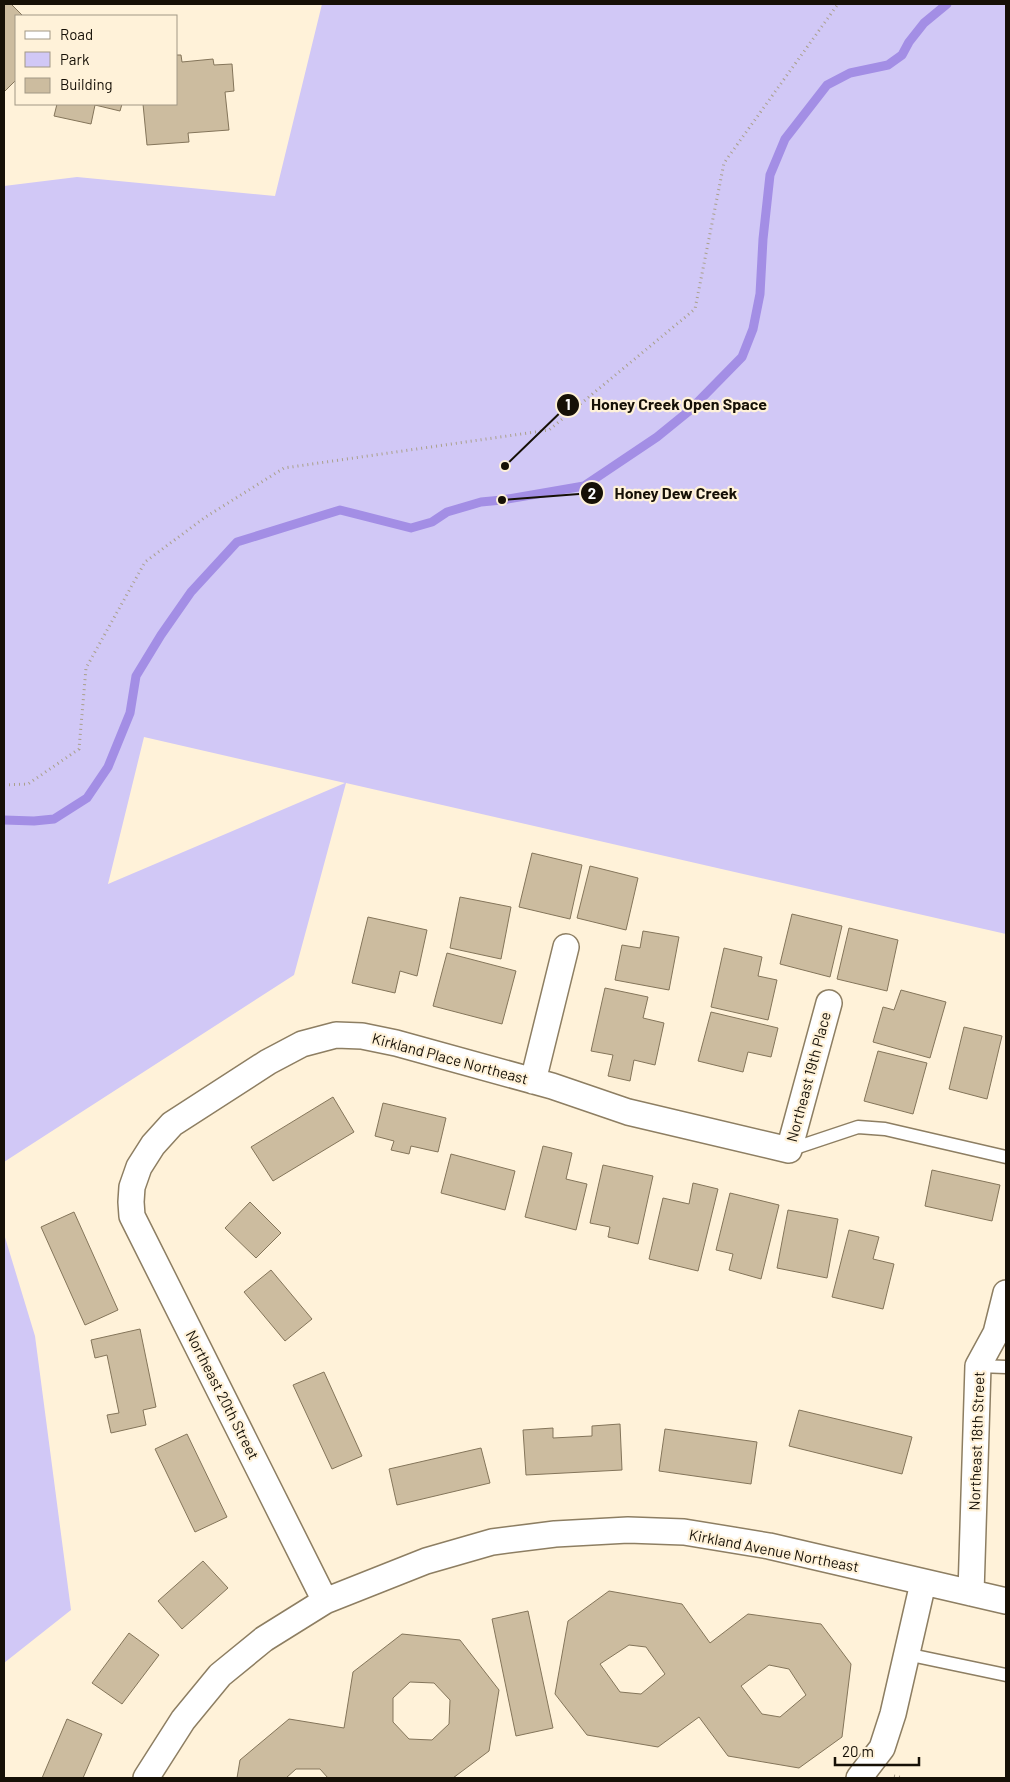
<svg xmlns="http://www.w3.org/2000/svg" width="1010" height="1782" font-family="Barlow,sans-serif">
<rect width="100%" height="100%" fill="#fff2d9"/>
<path fill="#d1c8f6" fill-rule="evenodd" d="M322,4H1006V934L346,783L294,975L4,1162V186L77,177L275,196ZM144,737L345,783L108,884Z
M4,1234L35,1336L71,1610L4,1663Z"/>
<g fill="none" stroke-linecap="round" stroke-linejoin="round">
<path stroke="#a38ee5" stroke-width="9" d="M4,820L34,821L54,819L87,798L108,767L130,713L136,676L161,635L191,592L237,542L340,510L411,528L432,522L447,512L481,502L502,500L584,486L657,437L689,411L742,357L753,329L760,294L763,239L770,175L785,139L827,85L850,73L888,65L902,55L909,42L924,23L947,4"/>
</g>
<path fill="#ccbc9f" stroke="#84755a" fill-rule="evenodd" d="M4,4H11L23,16H16V80L4,92Z
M176,55H181L182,62L213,59L214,65L232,64L234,91L225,92L229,130L188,133L189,142L147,145L143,104H176Z
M57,104H122L120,111L95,105L91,124L54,116Z
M532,853L582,865L570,919L519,907Z
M590,866L638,878L626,930L577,918Z
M460,897L511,907L501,959L450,948Z
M792,914L842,926L830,977L780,964Z
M368,917L427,930L417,976L400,971L395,993L352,983Z
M849,928L898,940L887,991L837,979Z
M643,931L679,937L669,990L615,980L622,945L640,948Z
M724,948L762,957L758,976L777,980L768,1020L711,1007Z
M447,953L516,971L502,1024L433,1006Z
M605,988L648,997L643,1018L664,1023L655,1065L634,1060L630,1081L608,1076L613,1055L591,1051Z
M901,990L946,1002L930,1058L873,1042L883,1007L894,1010Z
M711,1012L778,1028L771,1057L748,1052L743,1072L698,1061Z
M964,1027L1002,1036L987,1099L949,1089Z
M878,1051L927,1063L913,1114L864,1101Z
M333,1097L354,1132L273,1181L251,1147Z
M383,1103L446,1118L438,1152L411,1146L409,1154L391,1150L394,1141L375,1136Z
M543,1146L572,1153L566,1179L587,1184L576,1230L525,1217Z
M451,1154L515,1171L505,1210L441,1193Z
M603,1165L653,1176L638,1244L608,1237L610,1227L590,1223Z
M932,1170L1000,1185L992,1221L925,1206Z
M693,1183L718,1189L698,1271L649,1259L663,1198L689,1204Z
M730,1193L779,1205L761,1279L729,1270L733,1254L716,1250Z
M250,1202L281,1233L256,1258L225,1228Z
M788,1210L838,1219L827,1278L777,1268Z
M74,1212L118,1310L85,1325L41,1227Z
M849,1230L879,1237L873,1259L894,1264L883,1309L832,1297Z
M271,1270L312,1319L285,1341L244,1292Z
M140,1329L156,1407L143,1410L146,1425L111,1433L107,1415L119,1413L107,1355L95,1358L91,1340Z
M324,1372L362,1456L332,1469L293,1385Z
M799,1410L912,1437L902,1474L789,1446Z
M620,1424L622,1470L526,1475L523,1430L553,1428V1438L592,1436V1426Z
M665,1429L757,1442L751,1484L659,1471Z
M187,1434L227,1517L195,1532L155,1449Z
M481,1448L490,1483L397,1505L389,1469Z
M203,1561L228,1588L182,1629L158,1601Z
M609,1591L682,1604L710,1643L748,1614L821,1624L851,1664L842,1737L799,1768L728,1756L699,1717L658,1747L587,1735L555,1694L568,1621ZM629,1645L646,1647L665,1674L641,1694L620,1692L600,1664ZM769,1665L789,1669L806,1695L780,1717L762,1714L741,1686Z
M528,1611L553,1728L516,1736L492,1619Z
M129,1633L159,1655L122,1704L92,1683Z
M402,1634L460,1640L499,1690L489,1751L453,1778H328L320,1769H296L286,1778H237L240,1760L289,1719L344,1728L353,1672ZM410,1682L434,1683L450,1700L449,1724L432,1740L409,1739L393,1722V1698Z
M67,1719L102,1734L83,1778H42Z"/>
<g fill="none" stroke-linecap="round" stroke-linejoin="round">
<g stroke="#8d7e62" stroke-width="15">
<path id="lane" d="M789,1150L858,1127L885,1129L1006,1157
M978,1366L1006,1367
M906,1654L1006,1675"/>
</g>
<g stroke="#8d7e62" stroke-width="28">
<path id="street" d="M533,1081L566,947
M971,1593L978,1366L996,1333L1006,1293
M325,1601L132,1216L131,1202L132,1187L139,1167L153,1145L172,1124L268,1062L302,1044L336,1035L362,1036L396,1043L552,1086L628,1112L789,1150L829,1003
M146,1778L183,1720L220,1675L264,1639L325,1601L426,1561L492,1542L555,1534L628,1530L684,1532L769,1546L1006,1601
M859,1778L882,1748L893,1714L923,1583"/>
</g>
<path stroke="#aaa08c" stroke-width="3" stroke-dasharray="1 4" stroke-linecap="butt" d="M4,785L28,784L79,749L86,668L145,562L204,518L284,468L549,430L695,309L724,163L838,4
M894,1776L903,1778"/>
<use href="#lane" stroke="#fff" stroke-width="12"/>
<use href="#street" stroke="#fff" stroke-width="25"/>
</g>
<g text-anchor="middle" stroke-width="4.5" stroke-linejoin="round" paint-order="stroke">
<g font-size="15" fill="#161006" stroke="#fff2d9">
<text transform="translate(450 1059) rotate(15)" y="5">Kirkland Place Northeast</text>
<text transform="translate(809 1077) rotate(-75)" y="5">Northeast 19th Place</text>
<text transform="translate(222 1395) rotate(63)" y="5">Northeast 20th Street</text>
<text transform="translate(977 1441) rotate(-88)" y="5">Northeast 18th Street</text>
<text transform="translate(774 1551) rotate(11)" y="5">Kirkland Avenue Northeast</text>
</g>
</g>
<path fill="none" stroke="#161006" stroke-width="2" d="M505 466L568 405M502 500L592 493"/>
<g fill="#161006" stroke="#fff2d9" stroke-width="2">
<circle cx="505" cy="466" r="5"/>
<circle cx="502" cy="500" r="5"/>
<circle cx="568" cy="405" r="12"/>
<circle cx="592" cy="493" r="12"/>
</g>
<g font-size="15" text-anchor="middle" font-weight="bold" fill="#fff">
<text x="568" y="410">1</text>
<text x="592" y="499">2</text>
</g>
<g font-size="16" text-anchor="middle" font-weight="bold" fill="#161006" stroke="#fff2d9" stroke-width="4.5" stroke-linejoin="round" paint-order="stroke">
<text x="679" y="410">Honey Creek Open Space</text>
<text x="676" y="499">Honey Dew Creek</text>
</g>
<rect width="1010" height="1782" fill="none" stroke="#161006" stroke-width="10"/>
<rect x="15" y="15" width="162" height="90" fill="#fff2d9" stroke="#a29885"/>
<rect x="25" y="31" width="25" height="8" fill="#ffffff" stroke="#a29885"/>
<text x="60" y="40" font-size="15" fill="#161006">Road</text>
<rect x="25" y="52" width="25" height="15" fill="#d1c8f6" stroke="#a29885"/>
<text x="60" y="65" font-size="15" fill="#161006">Park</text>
<rect x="25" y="78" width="25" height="15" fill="#ccbc9f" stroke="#a29885"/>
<text x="60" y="90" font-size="15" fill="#161006">Building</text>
<path d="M835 1757v8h84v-8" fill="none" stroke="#161006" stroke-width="2.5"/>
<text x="842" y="1757" font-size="15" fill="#161006" stroke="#fff2d9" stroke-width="4" paint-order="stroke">20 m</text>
</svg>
